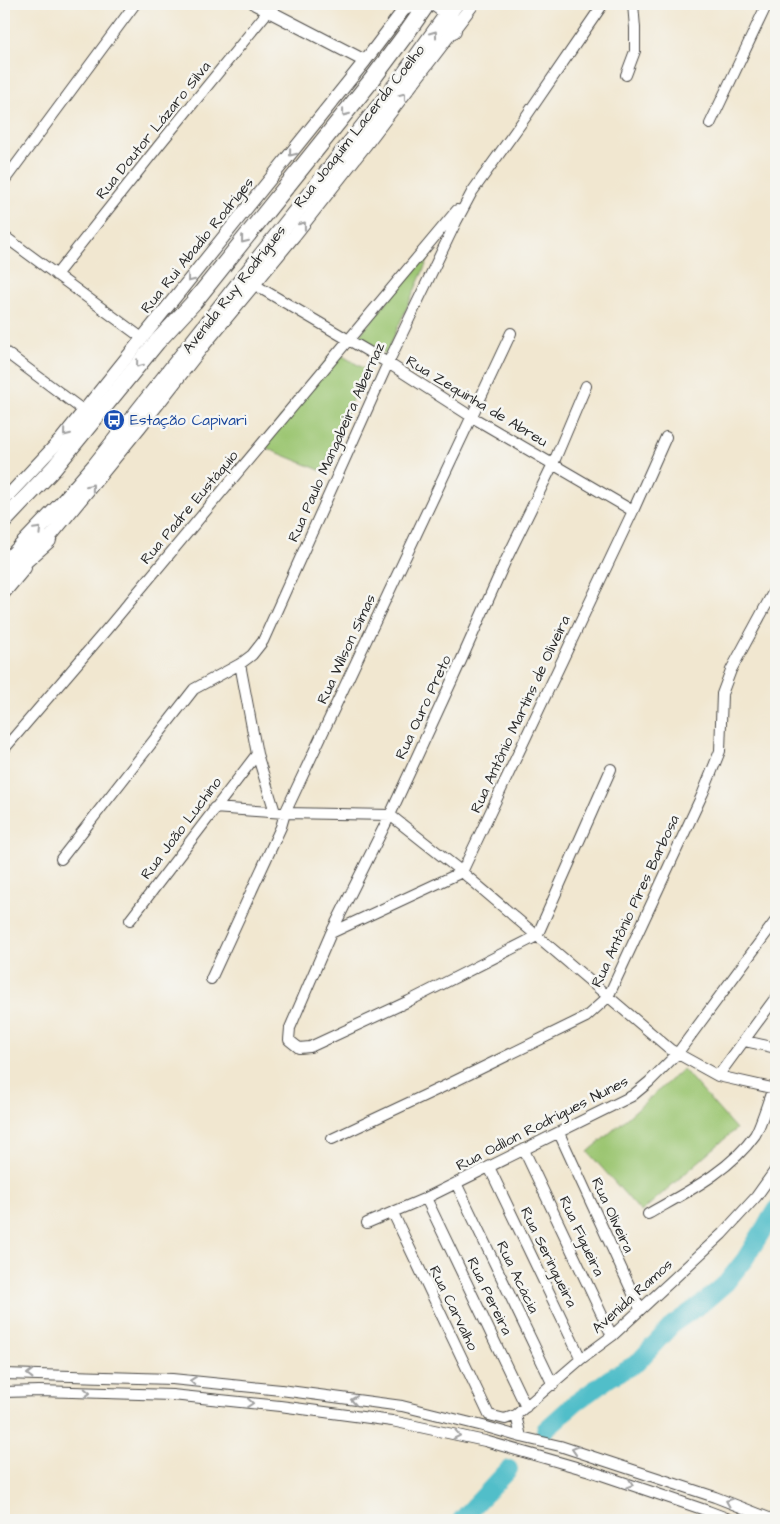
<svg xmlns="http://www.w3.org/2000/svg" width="780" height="1524" font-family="'Architects Daughter',sans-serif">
<rect width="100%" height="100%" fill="#f6f6f2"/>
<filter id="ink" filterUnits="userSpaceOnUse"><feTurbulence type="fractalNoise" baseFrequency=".02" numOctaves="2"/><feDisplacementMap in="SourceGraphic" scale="10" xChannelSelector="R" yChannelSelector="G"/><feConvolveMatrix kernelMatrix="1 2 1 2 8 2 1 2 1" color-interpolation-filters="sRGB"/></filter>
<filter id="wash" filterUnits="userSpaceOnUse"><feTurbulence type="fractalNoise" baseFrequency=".0096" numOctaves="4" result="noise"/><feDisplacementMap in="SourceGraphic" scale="20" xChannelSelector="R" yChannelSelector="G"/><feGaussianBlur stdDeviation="1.12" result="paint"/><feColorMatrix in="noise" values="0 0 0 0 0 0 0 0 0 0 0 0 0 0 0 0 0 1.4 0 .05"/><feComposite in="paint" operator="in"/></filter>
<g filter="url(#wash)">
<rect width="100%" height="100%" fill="#f1e7d0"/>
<path fill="#9cc672" stroke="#64784e" d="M437,240L386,354L359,336Z
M334,351L365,369L322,471L259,445Z
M683,1069L736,1129L641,1212L588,1152Z"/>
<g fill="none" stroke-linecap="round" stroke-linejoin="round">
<path stroke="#51bec9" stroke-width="18" d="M545,1430L575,1403L610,1378L637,1363L673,1324L704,1302L726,1283L745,1259L776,1209
M461,1520L509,1469"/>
</g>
</g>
<g filter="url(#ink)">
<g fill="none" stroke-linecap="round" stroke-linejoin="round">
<g stroke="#494744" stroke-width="12">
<path id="minor" d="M626,75L635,51V28L633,4
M710,124L767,4
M4,181L135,4
M4,236L142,338
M56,275L160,144L274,4
M255,285L388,363L472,417L633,511
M4,351L84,411
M586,386L553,464L505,562L460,663L390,815L331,933L290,1028L289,1040L299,1048L310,1047L409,1001L537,936L611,769
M240,664L257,754L275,812
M4,749L107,629L457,210
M214,808L285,813L390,815L462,872L671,1050L718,1076L776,1089
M61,859L194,689L240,664L252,655L263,641L388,363L456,222L472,192L527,115L603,4
M130,920L257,754
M331,933L462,872L633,511L666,437
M211,979L281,827L285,813L511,333
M745,1041L776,1048
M718,1076L776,997
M559,1133L640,1309
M332,1139L449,1084L586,1017L608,997L703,793L720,751L722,694L731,670L776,587
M524,1150L612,1336
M489,1167L581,1359
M456,1183L553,1385
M426,1198L526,1407
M393,1213L489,1415L505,1419L516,1415L581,1359L612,1336L722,1234L756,1197L776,1169
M648,1214C685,1193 729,1172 755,1135C761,1125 768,1101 773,1088
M367,1223L426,1198L632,1096L649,1082L677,1054L776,920
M4,1374L172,1379L281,1390L402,1406L483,1426L521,1437L560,1446L715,1497L774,1520
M4,1392L39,1391L172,1395L280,1406L392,1421L485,1441L590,1471L708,1511L732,1520
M516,1415L521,1437"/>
</g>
<g stroke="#494744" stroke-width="14">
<path id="tertiary" d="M255,4L365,61
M4,500L62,438L365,61L408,4
M42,547L140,427L204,345L294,236L367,143L473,4
M4,593L25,568"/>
</g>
<g stroke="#494744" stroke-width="18">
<path id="primary" d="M436,4C449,13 451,14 453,30
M405,7L410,4
M4,521L54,468L157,342L194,302L371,81L406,34L427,4
M4,565L62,504L95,466L404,75L455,4
M4,579L48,540"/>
</g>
<use href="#minor" stroke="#fff" stroke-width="10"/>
<use href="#tertiary" stroke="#fff" stroke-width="12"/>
<use href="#primary" stroke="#fff" stroke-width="16"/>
</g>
<defs><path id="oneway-chevron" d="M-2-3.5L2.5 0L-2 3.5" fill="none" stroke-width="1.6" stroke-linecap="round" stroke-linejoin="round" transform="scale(1.25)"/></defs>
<g stroke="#a0a0a0">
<use href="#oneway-chevron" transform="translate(434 34) rotate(-54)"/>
<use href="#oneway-chevron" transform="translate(403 96) rotate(-53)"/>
<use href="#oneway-chevron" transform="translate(345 113) rotate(128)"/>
<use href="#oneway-chevron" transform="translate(292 153) rotate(129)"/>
<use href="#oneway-chevron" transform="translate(303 225) rotate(-52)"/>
<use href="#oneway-chevron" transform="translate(244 240) rotate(129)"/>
<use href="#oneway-chevron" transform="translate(190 279) rotate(129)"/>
<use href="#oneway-chevron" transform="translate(139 364) rotate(129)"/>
<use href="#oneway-chevron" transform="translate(66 433) rotate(129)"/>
<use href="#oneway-chevron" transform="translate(91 487) rotate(-51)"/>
<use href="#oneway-chevron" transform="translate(38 530) rotate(-46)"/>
<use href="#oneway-chevron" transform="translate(30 1374) rotate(-180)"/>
<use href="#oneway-chevron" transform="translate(193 1381) rotate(-174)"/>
<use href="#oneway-chevron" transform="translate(87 1393) rotate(2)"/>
<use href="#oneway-chevron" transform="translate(354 1400) rotate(-172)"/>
<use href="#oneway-chevron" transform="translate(250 1403) rotate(5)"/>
<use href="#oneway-chevron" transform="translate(457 1435) rotate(12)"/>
<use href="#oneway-chevron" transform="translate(575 1450) rotate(-163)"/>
<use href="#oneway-chevron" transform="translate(630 1484) rotate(19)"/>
<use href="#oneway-chevron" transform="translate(729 1502) rotate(-158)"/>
</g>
</g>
<defs>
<g id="bus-disc" transform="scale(1.125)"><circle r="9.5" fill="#1a4fb4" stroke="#f6f6f2"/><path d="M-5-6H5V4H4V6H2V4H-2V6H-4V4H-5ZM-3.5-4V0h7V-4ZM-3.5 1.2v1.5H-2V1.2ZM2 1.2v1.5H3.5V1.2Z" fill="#fff"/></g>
</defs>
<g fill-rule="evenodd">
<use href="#bus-disc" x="114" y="420"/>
</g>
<g text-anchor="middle" stroke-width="5" stroke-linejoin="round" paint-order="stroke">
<g font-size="15" fill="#2b2b2b" stroke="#f6f6f2">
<text transform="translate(359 126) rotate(-52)" y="5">Rua Joaquim Lacerda Coelho</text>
<text transform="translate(153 130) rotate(-51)" y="5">Rua Doutor Lázaro Silva</text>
<text transform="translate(197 245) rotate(-51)" y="5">Rua Rui Abadio Rodriges</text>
<text transform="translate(234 289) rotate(-52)" y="5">Avenida Ruy Rodrigues</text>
<text transform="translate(477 401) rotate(31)" y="5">Rua Zequinha de Abreu</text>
<text transform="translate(336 442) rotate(-66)" y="5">Rua Paulo Mangabeira Albernaz</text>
<text transform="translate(189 507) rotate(-50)" y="5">Rua Padre Eustáquio</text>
<text transform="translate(346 649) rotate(-65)" y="5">Rua Wilson Simas</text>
<text transform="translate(423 707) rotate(-65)" y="5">Rua Ouro Preto</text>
<text transform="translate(520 714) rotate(-65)" y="5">Rua Antônio Martins de Oliveira</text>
<text transform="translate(181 828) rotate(-53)" y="5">Rua João Luchino</text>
<text transform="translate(635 901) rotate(-65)" y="5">Rua Antônio Pires Barbosa</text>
<text transform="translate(542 1123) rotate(-27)" y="5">Rua Odilon Rodrigues Nunes</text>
<text transform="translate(613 1215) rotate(65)" y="5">Rua Oliveira</text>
<text transform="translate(582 1236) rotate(65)" y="5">Rua Figueira</text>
<text transform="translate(549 1257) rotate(64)" y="5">Rua Seringueira</text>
<text transform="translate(518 1277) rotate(64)" y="5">Rua Acácia</text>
<text transform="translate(490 1296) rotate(64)" y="5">Rua Pereira</text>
<text transform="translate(632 1296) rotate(-42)" y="5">Avenida Ramos</text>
<text transform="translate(454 1308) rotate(64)" y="5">Rua Carvalho</text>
</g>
<g font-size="15" fill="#164399" stroke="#f6f6f2" text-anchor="start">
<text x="130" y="425">Estação Capivari</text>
</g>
</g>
<rect width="780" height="1524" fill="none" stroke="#f6f6f2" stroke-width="20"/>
</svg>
